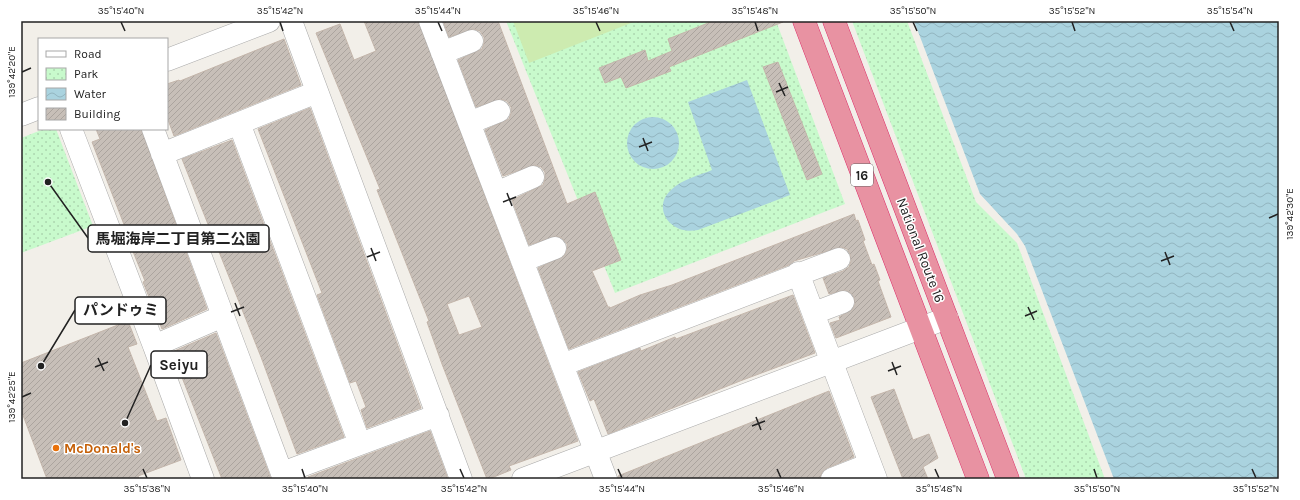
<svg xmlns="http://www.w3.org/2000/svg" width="1300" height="500" font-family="Karla,'Noto Sans JP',sans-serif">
<defs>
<pattern id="park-dots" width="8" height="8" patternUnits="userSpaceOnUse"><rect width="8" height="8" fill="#c8facc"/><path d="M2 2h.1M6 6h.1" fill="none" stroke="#acd6af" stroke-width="1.8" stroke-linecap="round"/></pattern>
<pattern id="water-waves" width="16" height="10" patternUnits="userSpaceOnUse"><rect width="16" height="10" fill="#aad3df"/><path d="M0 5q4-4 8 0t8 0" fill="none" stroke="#92b5bf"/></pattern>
<pattern id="building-hatch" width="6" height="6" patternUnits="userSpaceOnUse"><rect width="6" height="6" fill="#c7bfb8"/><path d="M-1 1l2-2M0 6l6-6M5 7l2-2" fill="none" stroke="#aba49e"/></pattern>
</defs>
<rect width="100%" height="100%" fill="#f2efe9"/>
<path fill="url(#park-dots)" d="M506,21H776L845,204L615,293Z
M852,21H907L976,202L1017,243L1105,479H1026Z
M44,129H56L93,226L21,253V138Z"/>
<path fill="#cdebb0" d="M513,21H636L529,63Z"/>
<path fill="url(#water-waves)" d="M914,21H1279V479H1114L1025,246L1017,234L980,194Z
M747,80L790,195L698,230C671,236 651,208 671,190C682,179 698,176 712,170L688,102Z
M627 143a26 26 0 1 1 52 0a26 26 0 1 1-52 0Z"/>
<path fill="url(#building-hatch)" stroke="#c4b6ab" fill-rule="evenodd" d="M364,21H418L578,441L509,466L511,470L489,479H487L476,451L442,364L427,322L429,321L377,190L380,189L316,33L340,24L354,60L376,51ZM469,296L482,327L459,335L447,304Z
M443,21H498L567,204L595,192L621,260L592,271L608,307H610V308L640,295L672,285L854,214L856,221L858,220L865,240L863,241L872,265L874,264L880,280L878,281L891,317L836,338L830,323L840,320L839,317L852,310L855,304L854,297L851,293L845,290L829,294L823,278L843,271L849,267L851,261L850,254L847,249L841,247L794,261L789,265L569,349L538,268L564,256L567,250V244L562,238L556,236L529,245L512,200L543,185L545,179V172L541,167L534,165L503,176L485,130L509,119L511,113V107L507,101L500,99L476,107L458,60L482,49L484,43V37L480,31L473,29L449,37Z
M713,21L783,22L669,67L671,71L626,88L621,77L605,83L599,68L645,50L648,61L672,51L668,39Z
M284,39L301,85L174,136L167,117V84L179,80L180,81Z
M778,62L822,174L807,180L763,67Z
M310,108L421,408L367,428L361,410L366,407L356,381L350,383L317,295L322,293L258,129Z
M96,129H141L207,309L162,329L143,282L145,281L123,227H125L92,142L100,139Z
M232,140L344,437L297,454L261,357L182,159Z
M793,295L815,353L740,381L608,434L594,399L590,401L578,372L640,348L641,351L675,337L676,339Z
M128,321L137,344L128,347L157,421L166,418L181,460L138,476L139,479H47L21,410V363Z
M216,333L271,479H222L172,352Z
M894,389L913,440L929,434L938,458L923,467L928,479H903L871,397Z
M829,391L854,457L827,468L822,472L820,479H618V476Z
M430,431L448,479H309L308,477Z"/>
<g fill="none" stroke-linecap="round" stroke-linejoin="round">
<g stroke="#a9a9a9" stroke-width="23">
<path id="minor" d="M291,21L461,479
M430,21L606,479
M442,53L472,41
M167,60L269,21
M21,115L39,108
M239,123L360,444
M469,123L499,111
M71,129L154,346L223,316
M153,129L284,479
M162,154L317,92
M496,193L533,177
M522,261L555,248
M798,273L876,479
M814,313L843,302
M154,346L203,479
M562,365L839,259
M282,473L438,415
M523,479L947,318
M832,479L870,464"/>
</g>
<g stroke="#dc2a67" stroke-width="23">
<path id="highway" d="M804,21L978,479
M834,21L1008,479"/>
</g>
<use href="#minor" stroke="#fff" stroke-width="22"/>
<use href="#highway" stroke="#e892a2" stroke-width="22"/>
</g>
<path fill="none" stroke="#222" stroke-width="1.5" d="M121,22L125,31M280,22L283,31M438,22L442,31M596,22L600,31M755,22L758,31M913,22L917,31M1072,22L1075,31M1230,22L1234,31M22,72L31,68M779,83L785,96M776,92L788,87M643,138L648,151M639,147L652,142M507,193L512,206M503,202L516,197M1269,218L1278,214M371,248L376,261M1165,252L1170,265M367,257L380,252M1161,261L1174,256M235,303L240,316M1028,307L1034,320M231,312L244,307M1025,316L1037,311M98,358L104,371M892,362L897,375M95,367L108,362M888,371L901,366M22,397L31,393M756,417L761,430M752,426L765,421M143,469L147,478M302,469L305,478M460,469L464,478M618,469L622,478M777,469L781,478M935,469L939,478M1094,469L1097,478M1252,469L1256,478"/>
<circle fill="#e8710a" stroke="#fff" stroke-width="1.5" cx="56" cy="448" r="4"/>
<g text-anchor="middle" stroke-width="3" stroke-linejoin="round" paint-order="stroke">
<rect fill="#fff" stroke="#646464" stroke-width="1" x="851" y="164" width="22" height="22" rx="3"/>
<g font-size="13" font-weight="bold" fill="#222">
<text x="862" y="180">16</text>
</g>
<g font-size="14" fill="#222" stroke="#fff">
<text transform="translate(921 250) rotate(69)" y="5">National Route 16</text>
</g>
<g font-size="14" font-weight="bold" fill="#c56008" stroke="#fff" text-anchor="start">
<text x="64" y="453">McDonald's</text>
</g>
</g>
<path fill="none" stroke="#222" stroke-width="1.5" d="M48 182L88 238M41 366L75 310M125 423L151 365"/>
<g fill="#222" stroke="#fff" stroke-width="1.5">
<circle cx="48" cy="182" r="4"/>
<circle cx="41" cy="366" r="4"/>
<circle cx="125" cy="423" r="4"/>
</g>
<g fill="#fff" stroke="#222" stroke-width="1.5">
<rect x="88" y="225" width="181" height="27" rx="4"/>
<rect x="75" y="297" width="91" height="27" rx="4"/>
<rect x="151" y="351" width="56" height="27" rx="4"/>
</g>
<g font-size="15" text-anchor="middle" font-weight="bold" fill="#222">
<text x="178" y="244">馬堀海岸二丁目第二公園</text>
<text x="121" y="315">パンドゥミ</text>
<text x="179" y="370">Seiyu</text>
</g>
<rect width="1300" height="500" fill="none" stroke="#ffffff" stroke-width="44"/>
<rect x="38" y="38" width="130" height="92" fill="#ffffff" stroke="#a7a7a7"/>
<rect x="46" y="51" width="20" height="6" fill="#ffffff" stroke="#a7a7a7"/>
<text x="74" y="58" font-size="12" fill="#222222">Road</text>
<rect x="46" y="68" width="20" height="12" fill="url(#park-dots)" stroke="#a7a7a7"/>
<text x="74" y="78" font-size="12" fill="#222222">Park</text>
<rect x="46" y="88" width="20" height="12" fill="url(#water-waves)" stroke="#a7a7a7"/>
<text x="74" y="98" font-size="12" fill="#222222">Water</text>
<rect x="46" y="108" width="20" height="12" fill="url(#building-hatch)" stroke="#a7a7a7"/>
<text x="74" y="118" font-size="12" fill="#222222">Building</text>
<rect x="22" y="22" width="1256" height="456" fill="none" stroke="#222" stroke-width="1.5"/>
<g font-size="10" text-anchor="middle" fill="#222">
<text x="121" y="14">35°15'40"N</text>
<text x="280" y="14">35°15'42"N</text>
<text x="438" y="14">35°15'44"N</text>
<text x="596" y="14">35°15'46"N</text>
<text x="755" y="14">35°15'48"N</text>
<text x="913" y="14">35°15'50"N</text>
<text x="1072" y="14">35°15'52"N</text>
<text x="1230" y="14">35°15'54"N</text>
<text transform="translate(11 72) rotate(-90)" y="4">139°42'20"E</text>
<text transform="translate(1289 214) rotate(-90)" y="4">139°42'30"E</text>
<text transform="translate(11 397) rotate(-90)" y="4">139°42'25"E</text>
<text x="147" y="492">35°15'38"N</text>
<text x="305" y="492">35°15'40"N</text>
<text x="464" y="492">35°15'42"N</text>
<text x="622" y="492">35°15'44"N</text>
<text x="781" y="492">35°15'46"N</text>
<text x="939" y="492">35°15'48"N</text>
<text x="1097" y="492">35°15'50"N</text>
<text x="1256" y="492">35°15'52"N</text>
</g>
</svg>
